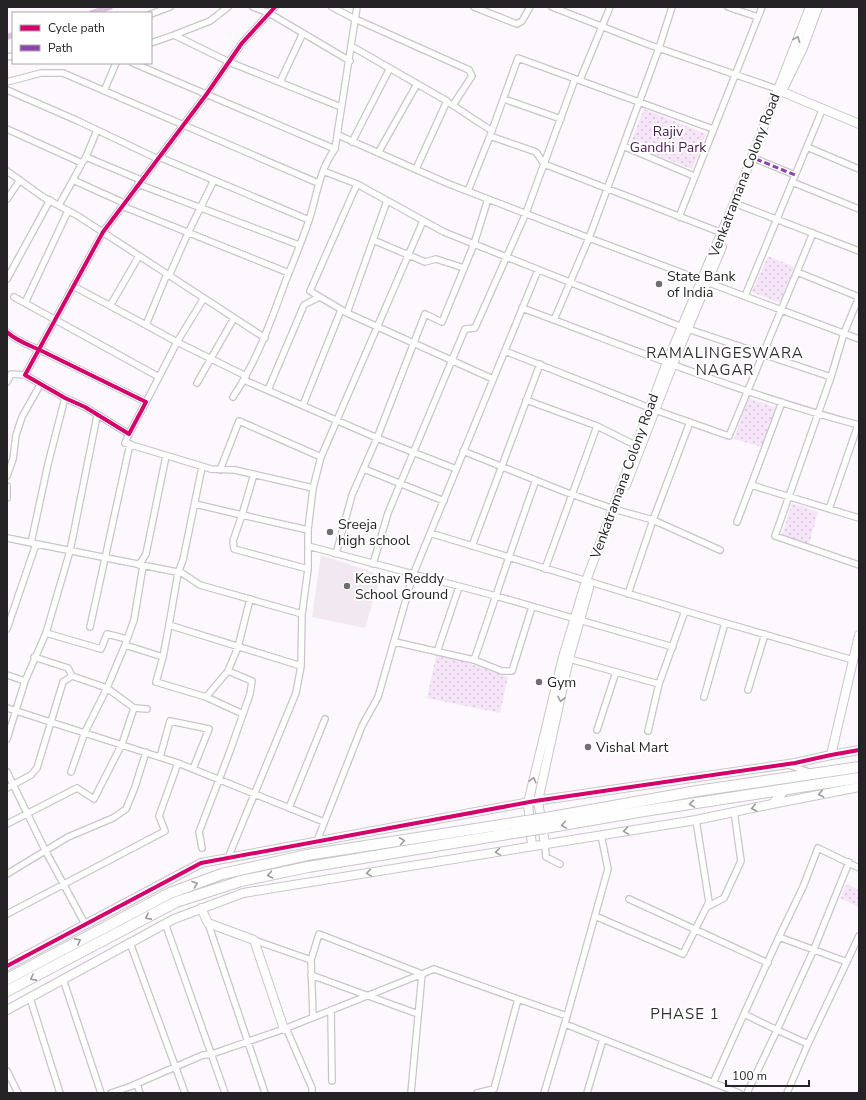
<svg xmlns="http://www.w3.org/2000/svg" width="866" height="1100" font-family="'Nunito Sans',sans-serif">
<defs>
<pattern id="green-dots" width="8" height="8" patternUnits="userSpaceOnUse"><rect width="8" height="8" fill="#f6e4f9"/><path d="M2 2h.1M6 6h.1" fill="none" stroke="#d3c3d5" stroke-width="1.8" stroke-linecap="round"/></pattern>
</defs>
<rect width="100%" height="100%" fill="#fcf8fd"/>
<path fill="#f1e8f2" d="M321,555L381,575L365,628L312,617Z"/>
<path fill="url(#green-dots)" d="M644,109L706,134L692,169L630,145Z
M768,256L794,267L780,303L752,292Z
M748,398L777,408L762,447L734,439Z
M792,503L818,512L809,544L782,535Z
M437,652L508,677L500,713L427,698Z
M847,884L859,890V907L840,898Z"/>
<g fill="none" stroke-linecap="round" stroke-linejoin="round">
<path stroke="#dcbfe0" stroke-width="6" d="M92,13L110,7
M7,37L13,35"/>
<g stroke="#c9c6ca" stroke-width="8">
<path id="street" d="M253,7L269,13L350,61
M332,7L353,18L469,70L472,76L453,105
M474,7L517,24L522,21L530,7
M552,7L647,44L777,89
M728,7L758,17
M151,14L170,7
M174,35L210,21L228,7
M151,43L174,35L229,62L341,107
M351,46L447,101L416,169
M7,57L13,56
M133,63L335,149
M580,80L610,7
M7,82L41,73H63L318,183
M280,82L303,33
M7,90L76,120L158,159
M104,91L116,63
M504,99L561,119
M451,104L492,131
M7,129L82,163L86,157L141,180
M338,135L449,184L589,238L859,339
M490,136L518,58L713,129
M352,142L390,68
M623,146L659,48L672,7
M807,147L859,169
M378,153L417,84
M86,157L97,130
M159,157L309,220
M756,159L795,175
M7,171L43,197L78,216L167,274
M323,171L357,184L444,232L682,327L831,377
M73,180L82,163
M792,182L859,209
M138,184L299,245
M357,184L310,291L347,313L387,201
M468,191L490,136L536,152L544,164L722,233
M7,199L20,180
M734,203L859,251
M59,205L73,180L124,203
M122,206L289,273
M679,217L762,7
M373,240L425,262L436,259L464,268
M797,272L859,297
M169,276L188,233L214,180
M7,279L50,200
M73,286L146,325L167,274L265,338
M745,296L823,108
M14,297L159,377L177,342L246,376
M859,297L844,333L831,377L775,536L859,565
M25,303L68,211
M110,306L139,256
M522,308C633,349 744,395 859,425
M347,313L493,379
M554,320L589,238L623,146L694,176
M146,325L177,342L204,298
M7,332C17,342 35,347 48,354C80,370 113,386 146,402L129,434L85,407L65,398L25,375L103,232L206,95L242,43L275,7
M505,351L655,410L729,436L813,233
M244,380L377,438L456,469
M7,382L11,374L25,375
M197,383L234,318
M268,390L304,305L319,297
M233,397C257,361 271,321 286,280C294,260 302,241 309,220C317,196 319,170 335,149L357,7
M526,400L597,426L635,445
M146,402L159,377
M782,402L751,485L859,518
M303,405L341,310
M97,416L70,551L46,633L101,649L107,634L127,639
M129,434L125,443L211,469L235,470L313,488
M463,451L565,492L617,510L653,520L720,550
M202,467L183,560L178,573L169,625L301,666
M364,469L444,501
M220,470L239,421L321,457
M254,474L242,515L308,530
M7,476L13,459L16,435L22,417L40,385
M7,486V498
M195,504L242,515L233,541L234,549L308,569
M829,509L858,425
M737,522L751,485
M430,533L715,620L853,660
M7,538L182,573L200,585L302,614L301,666L296,693L228,858
M31,543L48,464L65,398
M308,546L496,596L673,647
M472,546L540,364
M336,554L352,495L377,438L425,314L442,322L474,244L488,199
M373,564L388,513L465,329L475,328L526,213L575,79
M139,565L146,554L166,456
M143,566L134,620L125,645L163,657L156,682L206,697L228,671L238,647L250,599
M545,569L597,426
M628,594L653,520L690,422
M302,614L308,569V530L313,488L321,457L423,221
M90,627L130,444
M7,629L36,544
M395,642L474,660L502,671H512L532,607
M125,645L107,688L134,708
M437,652L459,587
M34,657L68,668L72,676L107,688L85,732L71,772
M163,657L169,625
M566,658L659,684
M474,660C495,600 514,540 536,480
M7,675L25,681
M748,690L765,634
M206,697L243,714
M704,697L725,623
M7,708L178,763L324,822
M597,730L616,672
M648,731L659,684L685,611
M7,739L25,681L46,633
M160,757L170,721L209,729L193,769
M789,765L809,772
M7,772L45,850L85,924
M7,788L31,775L37,768L63,682L72,676
M289,808L325,719
M7,824L77,788L94,799L122,744L134,708L147,709
M317,841L362,726L378,697L413,575L538,270
M545,844L546,857L560,864
M202,848L199,832L230,751L250,694L252,681L228,671
M7,874L68,837L113,818L126,809L135,787L146,752
M629,899L768,963
M707,907L724,898L741,861L734,811
M7,914L165,831L159,816L178,763
M595,916L683,954L709,902L696,820
M165,923L225,1093
M208,923L265,1093
M779,937L803,887L818,848L859,868
M254,940L311,960
M130,943L185,1093
M847,962L779,937L744,1014L777,1030L814,949L849,862
M311,975L418,1014
M63,979L101,1093
M30,998L60,1093
M331,1010L332,1081
M313,1017L311,960L319,934L422,974L434,969L518,999
M565,1024L739,1093
M286,1028L312,1088V1093
M808,1044L859,936
M7,1071L18,1093
M713,1083L744,1014
M137,1084L140,1093
M111,1093L129,1087L203,1055L212,1054L284,1029L422,974L411,1093
M477,1093L494,1089L518,999L567,1016L608,869L601,835
M544,1093L567,1016
M587,1093L603,1039
M747,1093L777,1030L808,1044L787,1093"/>
</g>
<g stroke="#c9c6ca" stroke-width="10">
<path id="secondary" d="M778,90L859,124
M782,91L803,48L818,7
M626,485L673,364L722,247
M831,755L859,635
M772,804L859,787
M545,844L538,801L569,659L589,588
M532,846L528,803L563,657L586,581L667,362L734,203L810,7
M201,908L208,923L254,940L284,1029
M7,966L201,863L535,801L795,763L831,755L859,750
M7,1010L174,919L243,893L696,820L772,804L786,789"/>
</g>
<g stroke="#c9c6ca" stroke-width="12">
<path id="highway" d="M546,818L697,791L859,767
M545,828L644,811L859,778
M7,979L170,893L222,874L307,855L526,821
M7,991L176,902L241,881L308,867L526,831"/>
</g>
<use href="#street" stroke="#fffeff" stroke-width="5.5"/>
<use href="#secondary" stroke="#fffeff" stroke-width="8"/>
<use href="#highway" stroke="#fffeff" stroke-width="10"/>
<g stroke="#c9c6ca" stroke-width="12" stroke-linecap="butt">
<path id="highway-bridge" d="M526,821L546,818
M526,831L545,828"/>
</g>
<use href="#highway-bridge" stroke="#fffeff" stroke-width="10"/>
<path stroke="#8e44ad" stroke-width="3" stroke-dasharray="6 3" stroke-linecap="butt" d="M756,159L795,175"/>
<g stroke="#fff" stroke-width="6">
<path id="cycleway" d="M7,332C17,342 35,347 48,354C80,370 113,386 146,402L129,434L85,407L65,398L25,375L103,232L206,95L242,43L275,7
M7,966L201,863L535,801L795,763L831,755L859,750"/>
</g>
<use href="#cycleway" stroke="#d6006c" stroke-width="4"/>
</g>
<defs><path id="oneway-chevron" d="M-2-3.5L2.5 0L-2 3.5" fill="none" stroke-width="1.6" stroke-linecap="round" stroke-linejoin="round"/></defs>
<g stroke="#9d9b9d">
<use href="#oneway-chevron" transform="translate(797 39) rotate(-68)"/>
<use href="#oneway-chevron" transform="translate(561 699) rotate(102)"/>
<use href="#oneway-chevron" transform="translate(533 780) rotate(-76)"/>
<use href="#oneway-chevron" transform="translate(821 794) rotate(169)"/>
<use href="#oneway-chevron" transform="translate(692 804) rotate(171)"/>
<use href="#oneway-chevron" transform="translate(754 808) rotate(169)"/>
<use href="#oneway-chevron" transform="translate(564 825) rotate(170)"/>
<use href="#oneway-chevron" transform="translate(626 831) rotate(171)"/>
<use href="#oneway-chevron" transform="translate(402 841) rotate(-8)"/>
<use href="#oneway-chevron" transform="translate(498 852) rotate(171)"/>
<use href="#oneway-chevron" transform="translate(369 873) rotate(171)"/>
<use href="#oneway-chevron" transform="translate(270 875) rotate(169)"/>
<use href="#oneway-chevron" transform="translate(195 884) rotate(-20)"/>
<use href="#oneway-chevron" transform="translate(148 917) rotate(152)"/>
<use href="#oneway-chevron" transform="translate(78 941) rotate(-28)"/>
<use href="#oneway-chevron" transform="translate(33 978) rotate(152)"/>
</g>
<g fill="#706e71" stroke="#fff" stroke-width="1.5">
<circle cx="659" cy="284" r="4"/>
<circle cx="330" cy="532" r="4"/>
<circle cx="347" cy="586" r="4"/>
<circle cx="539" cy="682" r="4"/>
<circle cx="588" cy="747" r="4"/>
</g>
<g text-anchor="middle" stroke-width="4" stroke-linejoin="round" paint-order="stroke">
<g font-size="14" fill="#491b50" stroke="#fff">
<text x="668" y="136">Rajiv<tspan x="668" dy="16">Gandhi Park</tspan></text>
</g>
<g font-size="14" fill="#252326" stroke="#fff">
<text transform="translate(744 175) rotate(-69)" y="5">Venkatramana Colony Road</text>
<text transform="translate(624 476) rotate(-70)" y="5">Venkatramana Colony Road</text>
</g>
<g font-size="14" fill="#252326" stroke="#fff" text-anchor="start">
<text x="667" y="281">State Bank<tspan x="667" dy="16">of India</tspan></text>
<text x="338" y="529">Sreeja<tspan x="338" dy="16">high school</tspan></text>
<text x="355" y="583">Keshav Reddy<tspan x="355" dy="16">School Ground</tspan></text>
<text x="547" y="687">Gym</text>
<text x="596" y="752">Vishal Mart</text>
</g>
<g font-size="15" letter-spacing="1" fill="#332f34" stroke="#fff">
<text x="725" y="358">RAMALINGESWARA<tspan x="725" dy="17">NAGAR</tspan></text>
<text x="685" y="1019">PHASE 1</text>
</g>
</g>
<rect width="866" height="1100" fill="none" stroke="#252326" stroke-width="16"/>
<rect x="12" y="12" width="140" height="52" fill="#ffffff" stroke="#a8a7a8"/>
<rect x="20" y="25" width="20" height="6" fill="#d6006c" stroke="#a8a7a8"/>
<text x="48" y="32" font-size="12" fill="#252326">Cycle path</text>
<rect x="20" y="45" width="20" height="6" fill="#8e44ad" stroke="#a8a7a8"/>
<text x="48" y="52" font-size="12" fill="#252326">Path</text>
<path d="M726 1080v6h83v-6" fill="none" stroke="#252326" stroke-width="2"/>
<text x="732" y="1080" font-size="12" fill="#252326" stroke="#ffffff" stroke-width="3" paint-order="stroke">100 m</text>
</svg>
